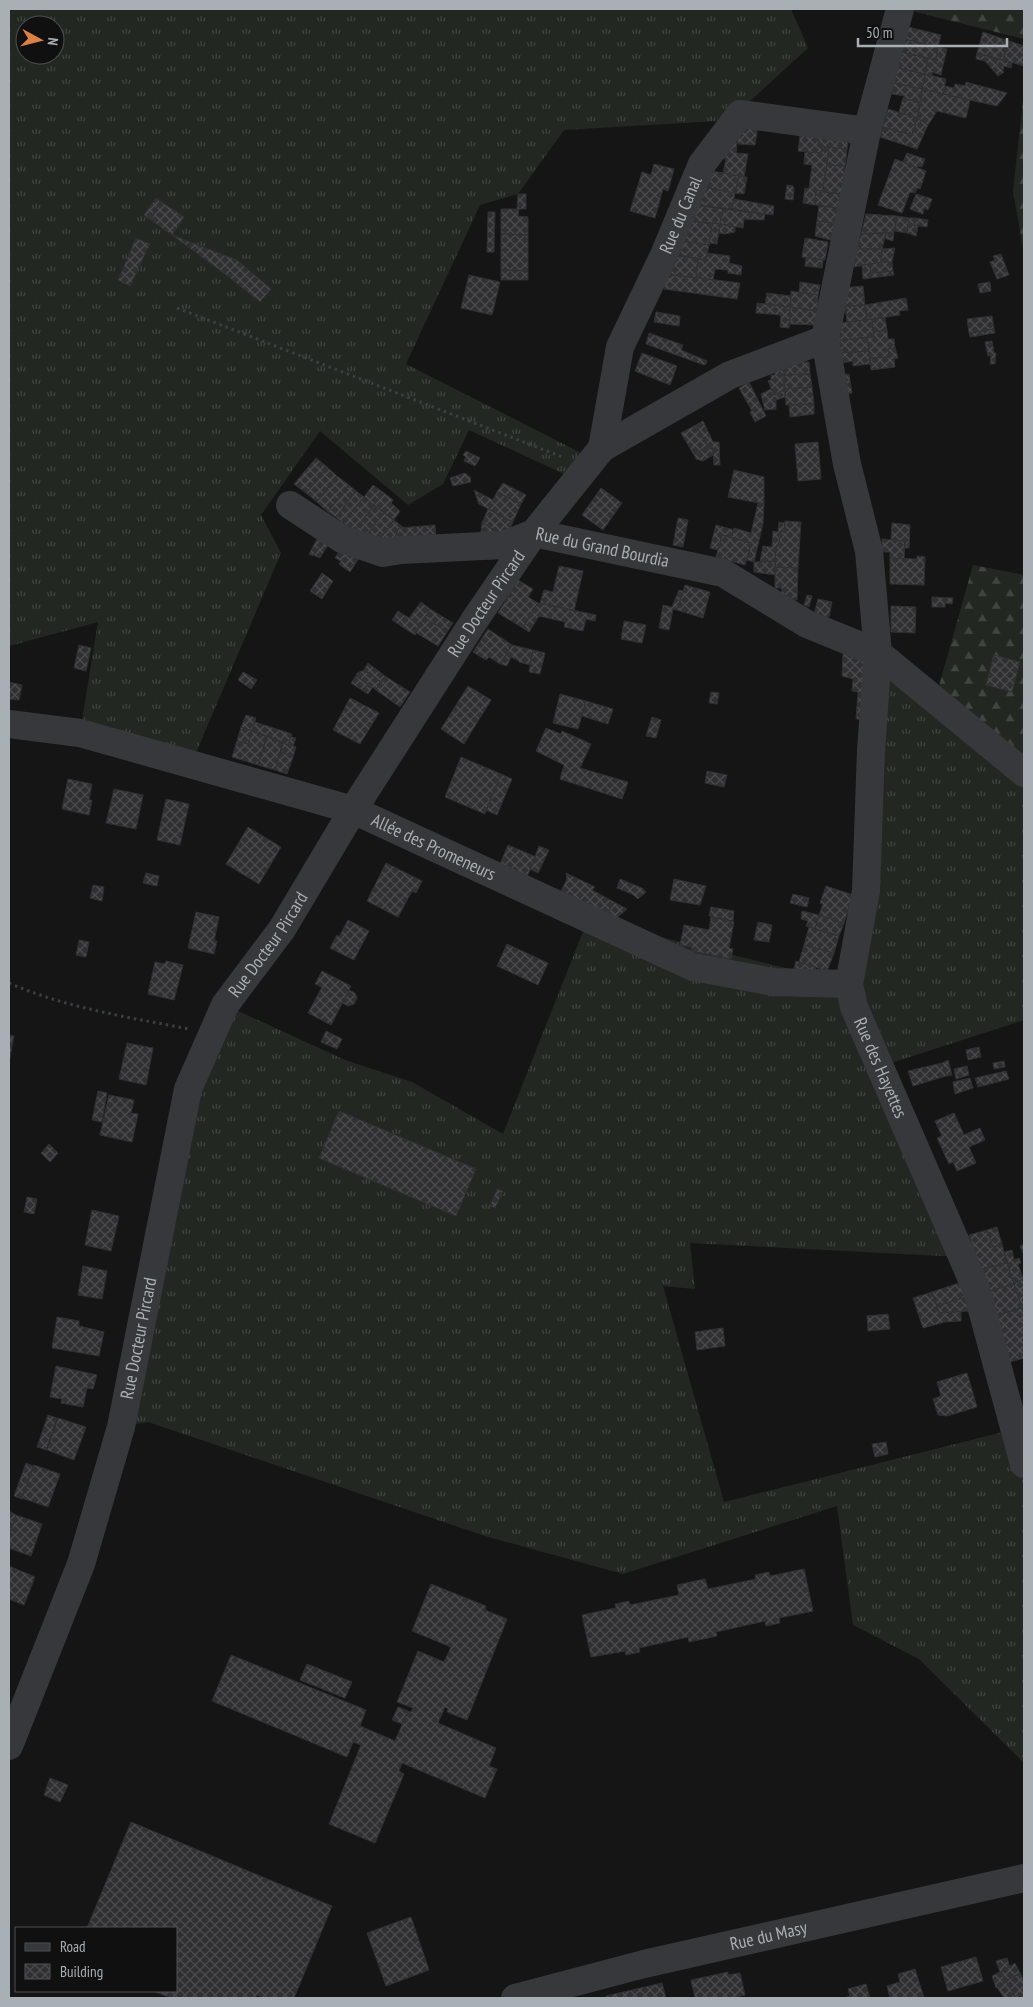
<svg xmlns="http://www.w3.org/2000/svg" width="1033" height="2007" font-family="'PT Sans Narrow',sans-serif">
<defs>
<pattern id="grass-tufts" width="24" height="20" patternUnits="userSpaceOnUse" patternTransform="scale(1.25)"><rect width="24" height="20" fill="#222821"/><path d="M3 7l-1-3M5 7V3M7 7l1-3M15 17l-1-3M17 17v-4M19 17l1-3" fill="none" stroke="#3f453f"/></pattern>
<pattern id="forest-firs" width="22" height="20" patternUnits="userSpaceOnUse" patternTransform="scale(1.25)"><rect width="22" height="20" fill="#222821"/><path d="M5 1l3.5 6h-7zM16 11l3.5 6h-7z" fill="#3f453f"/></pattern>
<pattern id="building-cross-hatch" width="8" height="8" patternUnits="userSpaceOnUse" patternTransform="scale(1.25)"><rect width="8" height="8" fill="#303032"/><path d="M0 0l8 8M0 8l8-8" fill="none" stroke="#4b4b4d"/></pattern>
</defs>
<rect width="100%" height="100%" fill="#151516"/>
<path fill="url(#grass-tufts)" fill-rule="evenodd" d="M9,9H791L808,48L749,102L735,120L564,130L518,194L480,205L406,364L593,459L577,480L469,430L443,484L408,505L320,431L261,515L281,553L195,755L80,733L98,622L9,646ZM25,25H55V55H25Z
M878,653L1024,773V1020L891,1063L962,1257L690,1243L695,1289L663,1286L724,1502L1015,1429L1024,1464V1763L919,1659L853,1625L837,1506L623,1574L485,1536L148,1422L121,1427L168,1191L225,1005L345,1060L412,1082L503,1134L588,919L849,984Z"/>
<path fill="url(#forest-firs)" d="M912,9H1024V39L912,11Z
M1024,92V254L1013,191Z
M973,565L1024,575V773L939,686Z"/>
<path fill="url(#building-cross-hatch)" stroke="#2f3032" d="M908,27L941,35L938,47L947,49L943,65L935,63L938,47L904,39Z
M983,32L1009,41L1003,60L977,53Z
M904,39L938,47L936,60L901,52Z
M1009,41L1024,46V66L1003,60Z
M901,52L928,58L925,74L897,68Z
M977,53L990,57L985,61L976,59Z
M990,57L1012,63L1011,68L1004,66L1003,70Z
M990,57L1004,72L998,76L985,61Z
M928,58L936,60L935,63L943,65L941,75L932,72V76L925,74Z
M897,68L925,74L922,89L894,83Z
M925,74L946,79L943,94L922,89Z
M966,82L1007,93L997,106L943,94L945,86L954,88L955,84L965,86Z
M894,83L922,89L921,103L903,98L905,96L892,94Z
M922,89L970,100L966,118L937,111L928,125L917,118Z
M903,98L921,103L917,118L899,112Z
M888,109L917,118L912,135L883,127Z
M917,118L928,125L917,149L880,137L883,127L912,135Z
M758,125L755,145L738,144L736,134Z
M820,131L849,134L847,149L818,146Z
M820,131L818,146H822L821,153L798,151L800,135Z
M725,140L737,143L736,153L748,154L744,177L723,173L726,159L719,158Z
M822,146L829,147L823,191L816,190L815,205L803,203L805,188L809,189L812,165L804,164L805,152L821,153Z
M829,147L847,149L845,166L827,165Z
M907,153L925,159L922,167L918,166L917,168L903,162Z
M895,159L926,171L920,189L917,188L915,193L910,192L902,213L878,205Z
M654,164L674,169L668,191L663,189L655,218L630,211L642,172L651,175Z
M827,165L845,166L842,194L822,192Z
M712,171L739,176L735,193L708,188Z
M739,176L747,177L744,194L735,193Z
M787,185L793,186L794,189L793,200L785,199Z
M702,187L735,193L732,209L696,205Z
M816,190L842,194L839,208L815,205Z
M518,194H526V209H519L518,216L528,217V235L501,234V209H517Z
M916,194L932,199L928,210L924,208L923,214L910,209Z
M156,198L160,201L151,220L144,215Z
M734,199L774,206L773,215L732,209Z
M160,201L184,217L172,235L151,220Z
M696,205L723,209L720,224L691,221Z
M819,206L839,208L835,223L817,221Z
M723,209L765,214L764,220L744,219L743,228L720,224Z
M488,212H495L494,252H487Z
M866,214L897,216L894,232L861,234Z
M897,216L909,218L907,233L895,231Z
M909,218H915L914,225L918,226L916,236L907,233Z
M915,218L928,220L927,227L914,225Z
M691,221L712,224L709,245L682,241Z
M817,221L835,223L831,240L815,236Z
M712,223L720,224L717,244L709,243Z
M720,224L735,227V232L725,234L719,233Z
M894,232L893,241L884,238L886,233Z
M886,233L882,249H857L861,234Z
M501,234L528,235V271L501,270Z
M172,235L237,260L271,289L260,302L225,274Z
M136,238L150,244L130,286L118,280Z
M805,238L828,242L825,260L802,257Z
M682,241L709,245L706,260L680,255Z
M895,248L892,262H881L882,249Z
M857,249H882L881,262L854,267Z
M707,253L730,256L729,263L742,266L741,275L728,273V270L715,269L713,280L696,278L698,259L706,260Z
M670,254L698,259L696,278L666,274Z
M1001,254L1009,275L997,279L990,262L995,260L993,256Z
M806,258L823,260L822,268L805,266Z
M881,262H892L893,271L871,273L870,264Z
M870,264L871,273L893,271L894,275L863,279L862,265Z
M501,270L528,271V280H501Z
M666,274L740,283L737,299L664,289Z
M469,275L500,282L492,315L461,308Z
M800,282L820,285L818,295L799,292Z
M990,282L991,291L980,293L978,284Z
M863,286L865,305L839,307L842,288Z
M791,291L818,295L817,311L790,307Z
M767,293L791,296L790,307L765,304Z
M906,298L908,310L899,311L900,315L867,320L865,305Z
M757,303L790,307L789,328L780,327L781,315L756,313Z
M865,305L867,320L847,322L845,306Z
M790,307L817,311L815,325L790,324Z
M656,312L680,316L679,326L654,322Z
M992,316L994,329L969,333L967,319Z
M885,318L887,330L873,332L872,319Z
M872,319L874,337L835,341L839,323Z
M994,329L995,333L970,337L969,333Z
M887,330L888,339H894L895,348L888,349L890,357L870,358L867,337H874L873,332Z
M649,333L683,345L681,350L707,361L706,364L704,365L646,344Z
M867,337L869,351L835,353V341Z
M992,341L994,353H996L995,364H990L991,355L988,356L985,342Z
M895,348L898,358L894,359L895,367L871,370L870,358L890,357L888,349Z
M869,351L870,364L853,366V361L836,364L835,353Z
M642,353L677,366L670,385L635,371Z
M784,362L785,389L774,395L768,381L771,380V375H775L774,367Z
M784,362H809L810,374L784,375Z
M810,374L812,387L784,389L783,375Z
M849,374L852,393L839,395L836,376Z
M749,382L766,416L755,422L750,412L752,411L739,388Z
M812,387L814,404L786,405L785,389Z
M771,389L774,395L785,389V397L776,400V409L765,410L761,394Z
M814,404V414L790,417L789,405Z
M703,421L713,442H719L720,465H714L713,448L709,449L696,425Z
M696,425L708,447L694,455L681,433Z
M818,442L821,479L798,481L795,444Z
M707,446L709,449L713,448V455L703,461L696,459L694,454Z
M466,451L480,458L475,466L464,461L466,457L463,455Z
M316,458L327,467L306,493L294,484Z
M327,467L337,476L317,502L306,493Z
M734,470L764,477V504L728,497Z
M465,473L470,477L471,482L453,486L450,478Z
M337,476L349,485L328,512L317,502Z
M503,483L526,495L521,504L497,492Z
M349,485L356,491L336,517L328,512Z
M373,485L384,493L374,505L364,497Z
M601,488L622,503L603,530L582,515Z
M474,490L493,500L497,492L521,504L513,522L479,504Z
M356,491L364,497L343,523L336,517Z
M384,493L393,500L391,503L400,511L394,520L374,505Z
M364,497L374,505L354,531L343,523Z
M758,503L764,504L763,523L754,562L747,560L751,543L731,537L734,528L751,533Z
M374,505L384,513L364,538L354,531Z
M488,509L513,522L506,536L482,523Z
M384,513L394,520L377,543L364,538Z
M678,518L688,520L683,547L673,545Z
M394,520L404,528H399L393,541L377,543Z
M785,521L801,522L798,568L775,567L776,546H779L780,531L784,532Z
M779,522L785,523L784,532L780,531L779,546H776L775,561L760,562L763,546L772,547L773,531L778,532Z
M482,523L506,536L480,541Z
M892,523L910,525L909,548H905V541L891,540Z
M435,525L436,540L393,541L399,528Z
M716,525L734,530L731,537L722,535L718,550L710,548Z
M722,535L751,543L745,565L716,557Z
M317,539L324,542L313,556L309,554Z
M882,539L905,541L904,559L890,558V552H882Z
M324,542L328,545L320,558L313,555Z
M342,547L359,558L350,572L339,564L341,561L335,558Z
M917,556L925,557L924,585L890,584V558L917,559Z
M775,561V575L754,572V562Z
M559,566L583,571L574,611L540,603L544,590L553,592Z
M775,567L798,568L797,600L781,595L782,588H775Z
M322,573L333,581L322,599L310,591Z
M518,580L533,589L528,597L538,603L523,628L498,613Z
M685,585L710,592L703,618L677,610Z
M679,590L683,591L677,610L673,609L669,630L659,628L663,605L672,607Z
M807,595L812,596L809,607L804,605Z
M932,597L953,598L952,604L945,603V607H932Z
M818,599L832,602L829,617L814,614Z
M421,602L430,609L420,625L409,618Z
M540,603L596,615L595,621L586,619L583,631L564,627L565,622L539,616L529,632L523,628L537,604Z
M891,606L916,607L915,633L891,632Z
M430,609L453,623L447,632L425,618Z
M398,611L420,625L415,635L392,620Z
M425,618L447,632L438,646L415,632Z
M624,621L646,625L642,643L621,639Z
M488,629L512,645L500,664L489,657L486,660L473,652Z
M79,645L91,648L86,671L74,668Z
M512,645L533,650L530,665L519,662V661L511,657L507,666L500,664Z
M533,650L545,653L540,674L529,672Z
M843,653L865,662L867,720L856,719L858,692L852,691L853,679L842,676Z
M994,655L1020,662L1012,692L986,685Z
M368,663L385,676L381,682L364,670Z
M364,670L381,682L376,690L373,687L368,694L363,691L368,684L356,676L357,673Z
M243,672L257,680L251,689L238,680Z
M356,676L368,684L363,691L351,683Z
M385,676L410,692L400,707L376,690Z
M9,682L22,685L19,700L9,699Z
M468,686L491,700L464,744L441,729Z
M711,692L719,693L717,704L709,703Z
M560,694L586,701L578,729L553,723Z
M350,698L379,713L360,744L333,730Z
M586,701L613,709L608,724L582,716Z
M246,715L256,718L252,731L241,727Z
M652,717L661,720L656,738L646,736Z
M255,722L292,734L288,745L252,731Z
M241,727L252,731L248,744L237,741Z
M546,728L561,734L562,731L591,744L580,768L628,782L622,799L560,779L564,765L536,751Z
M252,731L267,736L258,765L232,757L237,741L248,744Z
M267,736L283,742L275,770L258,765Z
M291,737L296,738L293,746L296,747L293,757L281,752L283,742L288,745Z
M281,752L293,757L287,774L275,770Z
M461,757L501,774L485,814L445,797Z
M707,771L727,775L724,787L705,783Z
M501,774L512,779L497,815L486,810Z
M68,779L92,784L89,800H92L89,815L62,809Z
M114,789L143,795L136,829L106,823Z
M166,799L189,804L180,845L157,840Z
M248,827L281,847L259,884L226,864Z
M508,845L536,857L525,881L498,869Z
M539,846L549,850L538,873L530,869Z
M386,863L422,881L416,893L412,891L398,917L367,901Z
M146,873L159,876L157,886L143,883Z
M566,873L595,887L592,890L614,902L605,918L559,895L567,879Z
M620,879L642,888L646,892L638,899L632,894L617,888Z
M674,879L706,886L700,905L670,900Z
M93,885L104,887L102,901L90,898Z
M826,886L853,895L844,923L819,915L823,904L820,903Z
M793,894L809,898L807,907L790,903Z
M614,902L627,909L613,921L605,918Z
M711,907L734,911L733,921L709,916Z
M802,911L819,915L815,929L806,926L808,921L801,919Z
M196,912L219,917L214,941H217L214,954L188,948Z
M819,915L844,923L839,936L815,929Z
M711,917L734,922L729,948L733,949L731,959L691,951L692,947L680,945L684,925L709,930Z
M348,920L369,931L354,960L330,948L337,935L339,937Z
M758,922L772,925L769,942L754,940Z
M809,927L839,936L834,953L804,945Z
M79,940L89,942L86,957L76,955Z
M507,944L548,963L538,985L497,966Z
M804,945L834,953L827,971L799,962Z
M166,961L183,965L174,1000L148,994L155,962L165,964Z
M796,961L816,967L813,978L793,973Z
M322,971L351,986L331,1025L308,1013L322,987L315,984Z
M349,990L355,993L357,998L354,1004L348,1006L342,1003Z
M326,1031L342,1039L337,1049L321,1042Z
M9,1035L14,1036L9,1063Z
M127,1043L153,1048L146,1085L119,1079Z
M979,1047L981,1057L968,1060L966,1050Z
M948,1060L952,1075L946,1076L942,1063Z
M1004,1061L1005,1067L994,1069L993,1063Z
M942,1063L946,1076L913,1086L908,1071Z
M967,1066L969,1075L956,1079L954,1069Z
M1006,1071L1009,1079L978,1087L975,1078Z
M970,1078L973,1088L955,1094L953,1082Z
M98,1091L107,1093L102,1122L92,1120Z
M109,1095L134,1100L131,1113L138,1114L132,1142L100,1135Z
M339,1111L476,1169L456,1216L319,1158Z
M954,1113L964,1135L980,1128L985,1140L969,1147L976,1163L957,1171L953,1162L949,1164L937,1138L942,1136L935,1121Z
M49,1144L58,1153L50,1162L41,1153Z
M497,1189L503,1191L495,1208L490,1206Z
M27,1197L37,1199L34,1214L24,1212Z
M92,1210L119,1216L111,1251L85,1245Z
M997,1227L1002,1244L993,1247L987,1230Z
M987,1230L993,1247L1002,1244L1007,1263L980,1270L969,1235Z
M1024,1244V1255L1020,1246Z
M1012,1250L1014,1260L1019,1258L1021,1263L1018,1264L1023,1279L1014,1284L1004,1252Z
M1007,1263L1014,1284L986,1292L980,1270Z
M83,1266L107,1271L102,1299L78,1295Z
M1024,1278V1307L1022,1308L1014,1284Z
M962,1282L966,1297L937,1306L932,1292Z
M1014,1284L1022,1308L993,1316L986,1292Z
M932,1292L939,1313L961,1311V1321L945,1322L923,1328L913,1298Z
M966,1297L970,1311L939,1313L937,1306Z
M1022,1308L1024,1315V1358L1006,1363L993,1316Z
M888,1314L890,1329L868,1331L867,1316Z
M57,1317L79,1321V1326L104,1332L99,1356L52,1348Z
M723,1328L725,1346L697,1350L695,1332Z
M56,1366L97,1375L93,1389L87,1388L83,1407L61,1403L62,1399L50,1397Z
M967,1373L977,1407L947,1416L938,1415L933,1399L941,1396L937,1382Z
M48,1415L57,1418L46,1450L37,1447Z
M58,1418L86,1427L74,1460L47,1450Z
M886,1442L888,1454L875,1457L872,1444Z
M26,1463L33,1466L22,1499L14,1496Z
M34,1465L60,1474L48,1507L22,1498Z
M9,1511L16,1515L10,1533L9,1532Z
M16,1515L42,1524L31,1556L9,1548V1536Z
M9,1566L35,1577L24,1605L9,1599Z
M804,1569L813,1611L779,1618L780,1623L766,1626L765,1621L716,1632L717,1636L689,1642L688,1637L639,1648L640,1652L626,1655L625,1651L591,1657L582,1615L616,1608L615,1604L629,1601L630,1605L679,1595L677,1585L705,1579L708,1589L756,1579L755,1575L769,1572L770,1576Z
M431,1584L486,1606L485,1610L507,1619L467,1720L447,1712L448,1709L445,1707L438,1723L496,1748L489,1766L497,1769L485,1798L402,1763L399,1771L404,1774L375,1843L329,1824L361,1745L353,1742L347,1757L212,1701L231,1655L366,1710L360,1726L395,1741L408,1711L411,1712L413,1708L397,1702L418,1651L444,1662L451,1647L412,1631Z
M307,1664L352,1682L345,1698L300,1680Z
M398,1707L408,1711L402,1724L392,1720Z
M50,1778L68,1785L60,1802L44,1795Z
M131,1822L332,1906L294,1998H264L257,1995L256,1998H171L153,1991H176V1928H87Z
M411,1917L429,1970L386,1986L367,1933Z
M976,1957L983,1981L948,1991L941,1967Z
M1007,1958L1010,1967L1001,1972L1006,1981L996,1988L992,1976L1000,1972L996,1961Z
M1015,1963L1020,1973L1006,1981L1001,1972Z
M915,1969L924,1998H890L887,1986L900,1982L898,1974Z
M728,1972V1975L740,1973L745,1995L731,1998H695L691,1980Z
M1020,1973L1024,1981V1998H1016L1006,1981Z
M1006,1981L1016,1998H1004L997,1987Z
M662,1983L666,1998H606V1996Z
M866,1984L870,1998H844L850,1996L848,1989Z"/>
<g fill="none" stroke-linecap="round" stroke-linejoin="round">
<path stroke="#3c3f41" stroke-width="3" stroke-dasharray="2.5 4" stroke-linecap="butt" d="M177,308L565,458
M9,983C66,1008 128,1017 189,1029"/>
<g stroke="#36383b" stroke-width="28">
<path d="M900,9L867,131L825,339L847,464L869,551L878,653L1024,773"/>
<path id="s1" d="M602,448L620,347L664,255L702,164L740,114L867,131"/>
<path id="s2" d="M290,505L342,539L383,553L401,550L504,545L534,533L723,573L807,624L878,653L871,750L866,891L849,984L854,1007L977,1291L1024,1464"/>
<path id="s3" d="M9,724L80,733L353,810L693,967L773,982L849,984"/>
<path id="s4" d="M9,1746L81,1564L121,1427L188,1089L225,1005L282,929L353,810L474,621L534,533L602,448L730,375L825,339"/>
<path id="s5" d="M515,1998L644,1964L1024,1878"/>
</g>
</g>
<g text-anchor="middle" stroke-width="4" stroke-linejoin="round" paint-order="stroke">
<g font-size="18" fill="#a8afb5" stroke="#101011">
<text dy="6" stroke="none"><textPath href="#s1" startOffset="248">Rue du Canal</textPath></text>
<text dy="6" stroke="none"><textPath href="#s2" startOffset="329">Rue du Grand Bourdia</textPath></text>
<text dy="6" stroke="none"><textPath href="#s4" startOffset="1254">Rue Docteur Pircard</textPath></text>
<text dy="6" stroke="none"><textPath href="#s3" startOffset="444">Allée des Promeneurs</textPath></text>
<text dy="6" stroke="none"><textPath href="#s4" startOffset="849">Rue Docteur Pircard</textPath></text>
<text dy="6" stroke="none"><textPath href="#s2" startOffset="1050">Rue des Hayettes</textPath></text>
<text dy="6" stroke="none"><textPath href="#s4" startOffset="429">Rue Docteur Pircard</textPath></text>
<text dy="6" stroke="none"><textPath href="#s5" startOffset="261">Rue du Masy</textPath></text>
</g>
</g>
<rect width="1033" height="2007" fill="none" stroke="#a8afb5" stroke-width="20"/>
<rect x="15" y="1927" width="162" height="65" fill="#101011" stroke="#4d5053"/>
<rect x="25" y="1943" width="25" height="8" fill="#36383b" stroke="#4d5053"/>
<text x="60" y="1952" font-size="15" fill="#a8afb5">Road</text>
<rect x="25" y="1964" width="25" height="15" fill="url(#building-cross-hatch)" stroke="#4d5053"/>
<text x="60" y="1977" font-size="15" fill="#a8afb5">Building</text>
<g transform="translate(40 40) rotate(97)"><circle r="24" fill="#101011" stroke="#4d5053"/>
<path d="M0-4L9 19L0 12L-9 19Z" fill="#dc8046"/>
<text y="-8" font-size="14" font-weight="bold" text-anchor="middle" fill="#a8afb5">N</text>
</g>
<path d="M858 38v8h149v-8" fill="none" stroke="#a8afb5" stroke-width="2.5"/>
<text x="866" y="38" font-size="15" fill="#a8afb5" stroke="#101011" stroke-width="4" paint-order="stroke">50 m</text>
</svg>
